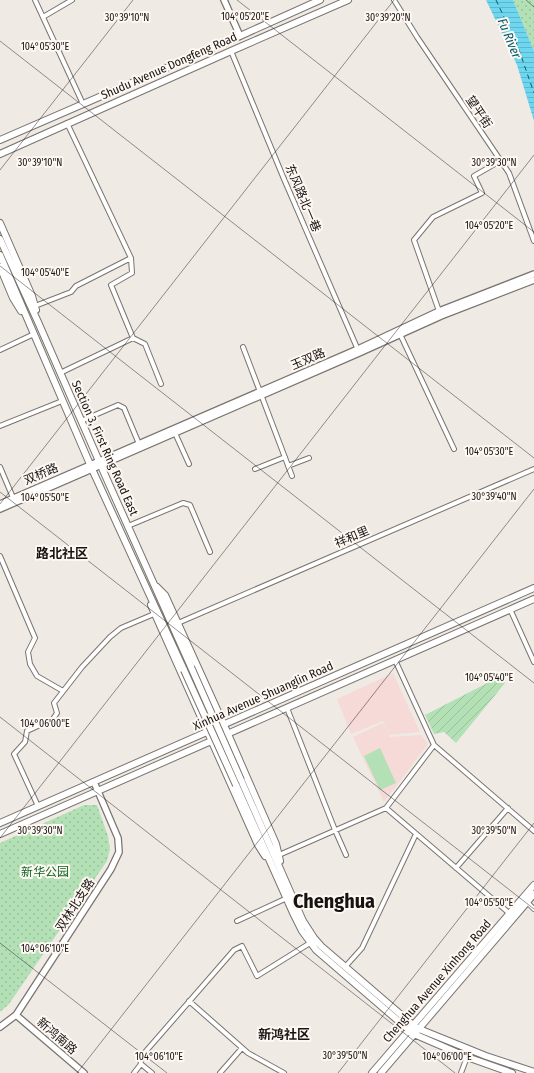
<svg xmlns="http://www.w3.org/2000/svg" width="534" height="1073" font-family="'Fira Sans Condensed','Noto Sans SC',sans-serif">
<defs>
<pattern id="park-dots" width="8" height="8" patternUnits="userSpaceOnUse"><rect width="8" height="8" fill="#b3e1b5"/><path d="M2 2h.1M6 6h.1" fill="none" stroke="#99c09b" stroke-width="1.8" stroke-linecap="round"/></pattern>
<pattern id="garden-furrows" width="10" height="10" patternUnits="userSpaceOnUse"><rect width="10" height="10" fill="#b3e1b5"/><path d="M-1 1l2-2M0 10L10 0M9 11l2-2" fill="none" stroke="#99c09b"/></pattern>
<pattern id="water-rules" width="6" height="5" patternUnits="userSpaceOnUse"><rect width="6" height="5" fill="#6ed6ef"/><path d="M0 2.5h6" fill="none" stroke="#5fb7cc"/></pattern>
</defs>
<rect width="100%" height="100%" fill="#f0eae5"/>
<path fill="#f5dad8" d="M393,673L420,732L389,735L383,721L351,734L337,699Z
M383,723L390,737L421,735L428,744L384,802L353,737Z"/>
<path fill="#b3e1b5" d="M380,748L396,783L380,790L364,756Z"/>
<path fill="url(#park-dots)" d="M513,0H534V51Z
M84,805H97L108,836L110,849L107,861L9,1004L0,1012V843Z"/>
<path fill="url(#garden-furrows)" d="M499,677L505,683L456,743L444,732L434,734L425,715Z"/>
<path fill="url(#water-rules)" d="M486,0H513L534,51V121L517,65Z"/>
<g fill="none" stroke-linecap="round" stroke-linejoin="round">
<path stroke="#005e6f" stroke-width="1" stroke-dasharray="5 4" stroke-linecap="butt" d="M496,0L518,47L534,93"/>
<g stroke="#79746f" stroke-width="6">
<path id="street" d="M35,0L83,104
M394,0L417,37L509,173L534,241
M43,17L72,0
M231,51L284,179L358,350
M131,258L132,273L111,285L133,338
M35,306L71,292L76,286L131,258L67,123
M439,311L414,240L433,217L482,193L474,176L500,161
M400,334L454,449
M243,347L292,476
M0,350L34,334
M60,373L133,338L145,344L161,384
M81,421L118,405L124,408L139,444
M0,426L62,401
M175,433L189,464
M288,466L309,458
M0,467L14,500
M255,469L285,457
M128,526L183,503L190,505L210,552
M0,556L35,638L28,652L30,664L37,676L63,691
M510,609L534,662
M178,623L534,469
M395,660L434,745L534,831
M287,708L335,830L346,855
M38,806L14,754L25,742L27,731L53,719L57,713L54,703L82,667L110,637L121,628L154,614
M386,808L509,913
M279,855L386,808L434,745
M456,868L508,808
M527,902L534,909
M237,921L287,898
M345,967L362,948L416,834
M189,1001L248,1053L284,1073
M141,1064L152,1073
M134,1073L141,1064L140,1058L234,950L242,946L257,976L310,943
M220,1073L242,1048
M461,1073L467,1057"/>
</g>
<g stroke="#79746f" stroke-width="8">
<path id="secondary" d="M224,0L240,36
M0,504L358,349L439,311L534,274
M0,509L359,353L441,316L534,280
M16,1015L84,1073
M0,1027L16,1015L111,869L119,852L118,838L94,782"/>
</g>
<g stroke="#79746f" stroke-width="8">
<path id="primary" d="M0,140L240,36L320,0
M0,154L231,51L348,0
M0,223L32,296L36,310
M0,239L38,322L109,484L191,667
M0,255L92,469L184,670
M0,267L13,298L21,311
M157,587L165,595L224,725L276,844L280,861
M151,605L258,845L265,856
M241,780L303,921L314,938L321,946L413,1025L419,1029L486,1056L534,1072
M236,785L294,915L302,931L316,950L409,1030L414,1034L467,1057L512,1073
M0,823L534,588
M0,834L534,599
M372,1073L534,885
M381,1073L534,894"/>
</g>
<use href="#street" stroke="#fff" stroke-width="4"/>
<use href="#secondary" stroke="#fff" stroke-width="5.5"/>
<use href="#primary" stroke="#fff" stroke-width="6"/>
<g stroke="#79746f" stroke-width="8" stroke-linecap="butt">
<path id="primary-bridge" d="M191,667L241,780
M184,670L236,785"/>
</g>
<use href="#primary-bridge" stroke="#fff" stroke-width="6"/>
</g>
<path fill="none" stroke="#161413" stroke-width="1" stroke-opacity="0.45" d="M237,0L534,232M526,0L534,7M0,41L534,458M0,170L133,0M0,266L534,683M0,492L534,909M0,504L394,0M0,717L455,1073M0,838L534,155M0,943L167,1073M77,1073L534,489M338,1073L534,823"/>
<g text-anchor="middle" stroke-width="4" stroke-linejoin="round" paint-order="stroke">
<g font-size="12" fill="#161413" stroke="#fef7f2">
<text transform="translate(169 66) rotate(-24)" y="4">Shudu Avenue Dongfeng Road</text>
<text transform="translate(479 112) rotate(56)" y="4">望平街</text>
<text transform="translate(303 198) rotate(67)" y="4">东风路北一巷</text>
<text transform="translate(308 359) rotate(-23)" y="4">玉双路</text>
<text transform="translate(105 448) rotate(66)" y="4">Section 3, First Ring Road East</text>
<text transform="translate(41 474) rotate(-23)" y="4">双桥路</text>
<text transform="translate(352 537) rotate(-23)" y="4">祥和里</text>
<text transform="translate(263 696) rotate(-24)" y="4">Xinhua Avenue Shuanglin Road</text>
<text transform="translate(75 905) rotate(-57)" y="4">双林北支路</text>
<text transform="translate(437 981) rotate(-49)" y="4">Chenghua Avenue Xinhong Road</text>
<text transform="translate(57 1036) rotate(41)" y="4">新鸿南路</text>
</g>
<g font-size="12" fill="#0c6822" stroke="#fef7f2">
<text x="45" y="876">新华公园</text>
</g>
<g font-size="13" font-style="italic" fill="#005e6f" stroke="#fef7f2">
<text transform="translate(510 38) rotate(68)" y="5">Fu River</text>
</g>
<g font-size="13" font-weight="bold" fill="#161413" stroke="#fef7f2">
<text x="62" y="558">路北社区</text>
<text x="284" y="1039">新鸿社区</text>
</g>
<g font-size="20" font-weight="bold" fill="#161413" stroke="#fef7f2">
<text x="334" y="908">Chenghua</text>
</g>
</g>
<g font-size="10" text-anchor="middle" fill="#161413" stroke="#fef7f2" stroke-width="4" stroke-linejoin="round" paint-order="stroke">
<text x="245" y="20">104°05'20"E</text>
<text x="127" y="21">30°39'10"N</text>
<text x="388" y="21">30°39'20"N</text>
<text x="45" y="50">104°05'30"E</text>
<text x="40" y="166">30°39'10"N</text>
<text x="494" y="166">30°39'30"N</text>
<text x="489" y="229">104°05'20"E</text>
<text x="45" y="276">104°05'40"E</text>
<text x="489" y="455">104°05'30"E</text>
<text x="494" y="500">30°39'40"N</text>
<text x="45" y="501">104°05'50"E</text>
<text x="489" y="681">104°05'40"E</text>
<text x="45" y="727">104°06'00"E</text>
<text x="40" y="834">30°39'30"N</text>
<text x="494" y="834">30°39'50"N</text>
<text x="489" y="906">104°05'50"E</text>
<text x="45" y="952">104°06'10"E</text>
<text x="345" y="1059">30°39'50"N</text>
<text x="159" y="1060">104°06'10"E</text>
<text x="447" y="1060">104°06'00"E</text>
</g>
</svg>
